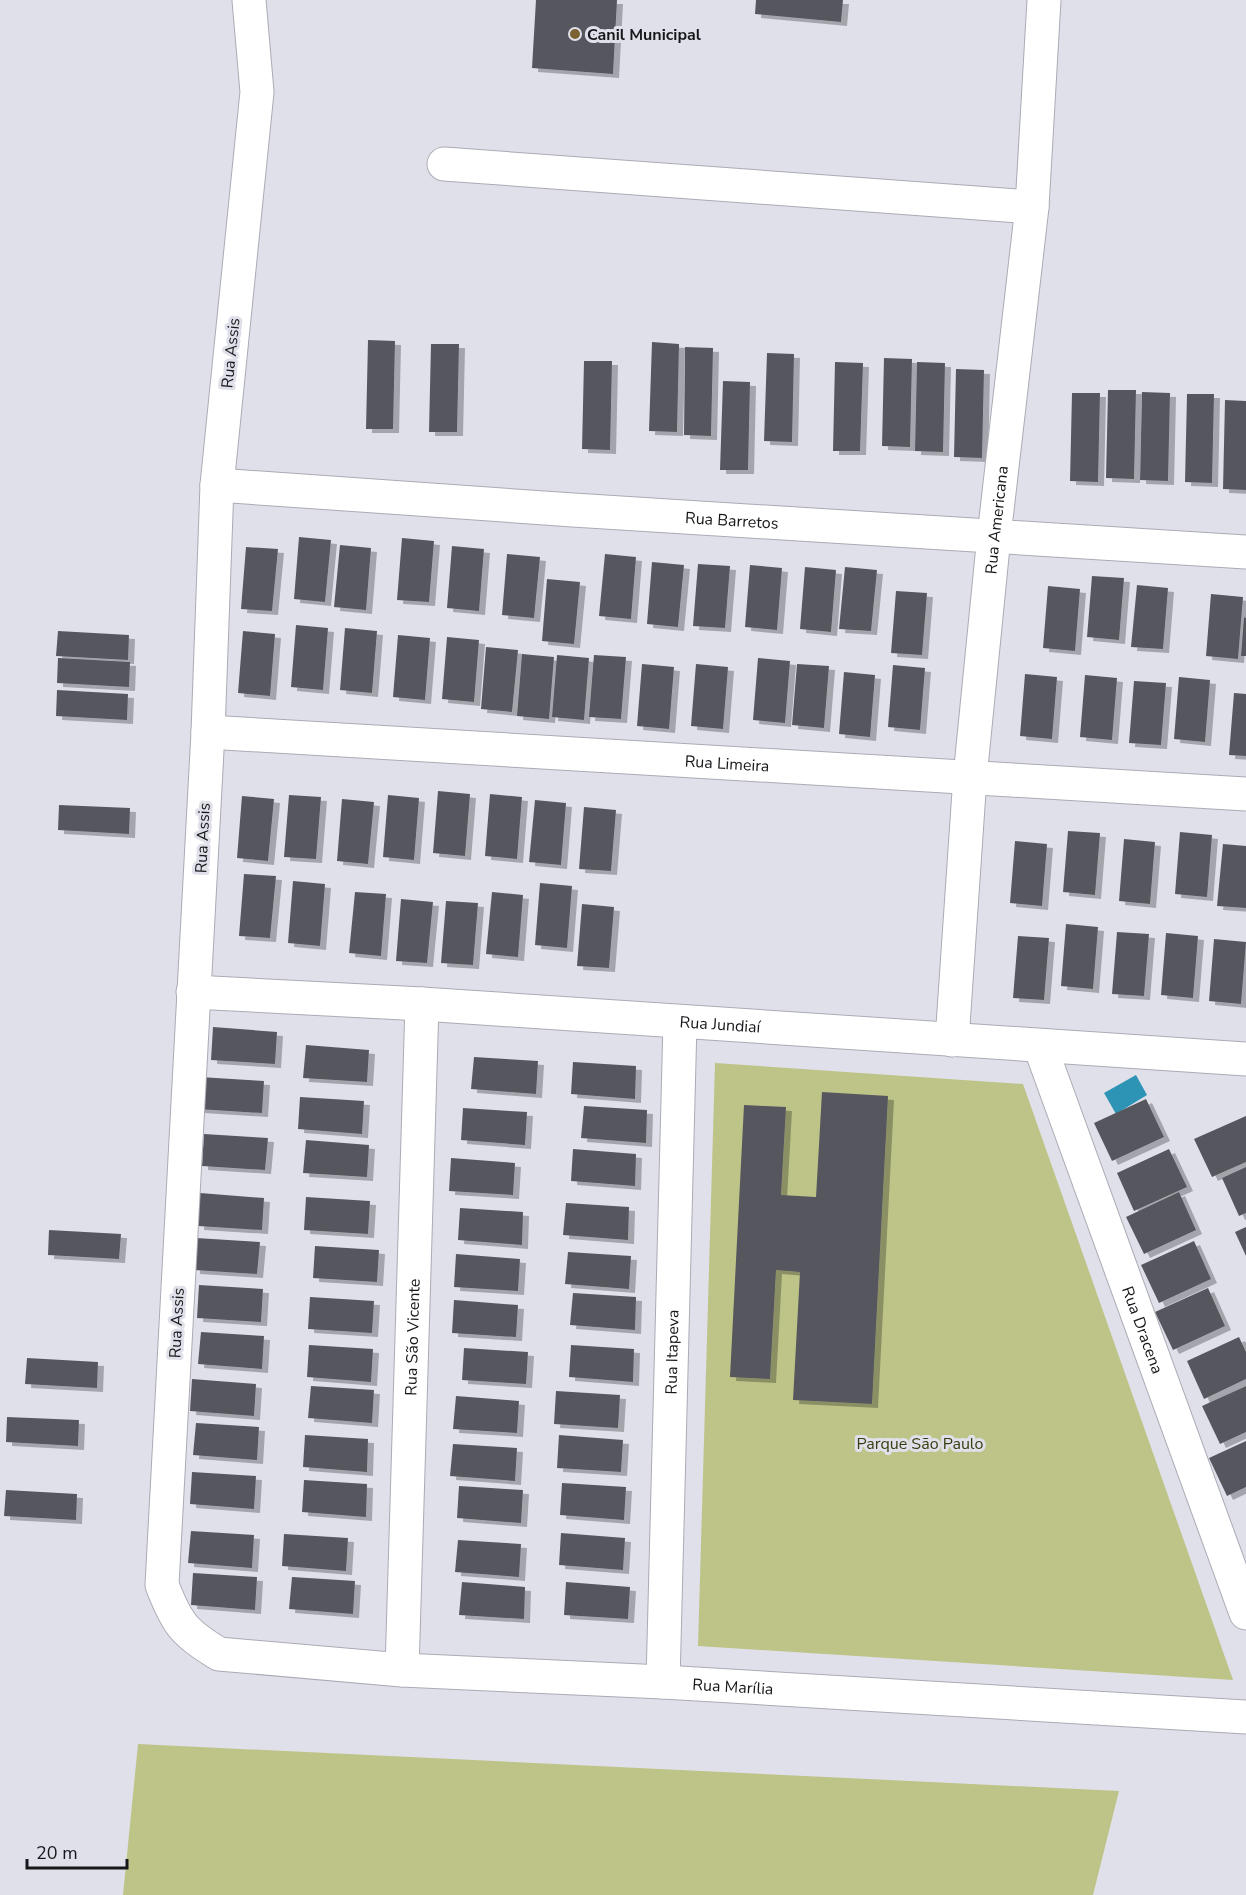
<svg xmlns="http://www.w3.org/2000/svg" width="1246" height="1895" font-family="'Nunito Sans',sans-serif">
<defs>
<filter id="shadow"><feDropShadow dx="6" dy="4" stdDeviation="0" flood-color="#0004"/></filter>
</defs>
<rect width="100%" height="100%" fill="#e0e0ea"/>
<path fill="#bec488" d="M715,1063L1023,1084L1233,1680L698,1646Z
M138,1744L1119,1791L1093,1895H123Z"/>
<path fill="#2e94b5" d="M1136,1075L1147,1095L1116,1114L1104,1093Z"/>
<path fill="#57575f" filter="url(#shadow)" d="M536,0H617L613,74L532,68Z
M756,0H843L841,22L755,14Z
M368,340L395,341L393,429H366Z
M652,342L679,344L677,432L649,431Z
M431,344H459L457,432H429Z
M685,347L713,348L711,436L684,435Z
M767,353L794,354L792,442L764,441Z
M884,358L912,359L910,447L882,446Z
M584,361H612L610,450L582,449Z
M835,362L863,363L860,451H833Z
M917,362L945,363L943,452L915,451Z
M956,369L984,370L982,458L954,457Z
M723,381L750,382L748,470H720Z
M1108,390H1136L1134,479L1106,478Z
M1142,392L1170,393L1168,481L1140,480Z
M1072,393H1100L1098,482L1070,481Z
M1187,394H1214L1212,483L1185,482Z
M1225,400L1246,401V490L1223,489Z
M299,537L331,540L325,602L294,599Z
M402,538L434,541L429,602L397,600Z
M340,545L371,548L366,610L334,607Z
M452,546L484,549L479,611L447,608Z
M246,547L278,549L272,611L241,609Z
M507,554L540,557L534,618L502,615Z
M605,554L636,557L631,619L599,616Z
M652,562L684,565L678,627L647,624Z
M698,564L730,566L725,628L693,626Z
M750,565L782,568L777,630L745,627Z
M805,567L836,570L831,632L800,629Z
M845,567L877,570L871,631L839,629Z
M1092,576L1124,578L1119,640L1087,637Z
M547,579L580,582L574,644L542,641Z
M1137,585L1168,588L1163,649L1131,647Z
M1048,586L1080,589L1075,651L1043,648Z
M896,591L927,593L922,655L891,653Z
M1211,594L1243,597L1238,659L1206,656Z
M1244,617L1246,618V656H1241Z
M296,625L328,628L323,690L291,687Z
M345,628L377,631L372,693L340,690Z
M58,631L129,635L128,660L56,656Z
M243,631L275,634L270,696L238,693Z
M398,635L430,638L425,700L393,697Z
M447,637L479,640L474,702L442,699Z
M486,647L518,650L512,712L481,709Z
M522,654L554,657L549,719L517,716Z
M557,655L589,658L584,720L552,717Z
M594,655L626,657L621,719L589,717Z
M58,658L130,662L129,687L57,683Z
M758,658L790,661L785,723L753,720Z
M642,664L674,667L669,729L637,726Z
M696,664L728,667L723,729L691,726Z
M797,664L829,666L824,728L792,725Z
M893,665L925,668L920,730L888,727Z
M844,672L875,675L870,737L839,734Z
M1025,674L1057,677L1052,739L1020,736Z
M1085,675L1117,678L1112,740L1080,737Z
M1179,677L1210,680L1205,742L1174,739Z
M1134,681L1166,683L1161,745L1129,743Z
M57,690L128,694L127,720L56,716Z
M1234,693L1246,694V756L1229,755Z
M438,791L470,794L465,856L433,853Z
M490,794L522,797L517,859L485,856Z
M289,795L321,797L316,859L284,857Z
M388,795L419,798L414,860L383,857Z
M242,796L274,799L268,861L237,858Z
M342,799L374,802L368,864L337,861Z
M535,800L566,803L561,865L529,862Z
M59,805L130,808L129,834L58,830Z
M584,807L616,810L611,871L579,869Z
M1068,831L1100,833L1095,895L1063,892Z
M1180,832L1212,835L1207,897L1175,894Z
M1124,839L1155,842L1150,904L1119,901Z
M1015,841L1047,844L1042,906L1010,903Z
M1223,844L1246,846V908L1217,906Z
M244,874L276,876L270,938L239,936Z
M293,881L325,884L320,946L288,943Z
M540,883L572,886L567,948L535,945Z
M355,892L386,894L381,956L349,953Z
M492,892L523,895L518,957L486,954Z
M401,899L433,902L427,963L396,961Z
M446,901L478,903L473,965L441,963Z
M582,904L614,907L609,968L577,966Z
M1066,924L1098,927L1093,989L1061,986Z
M1117,932L1149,934L1144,996L1112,994Z
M1166,933L1198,936L1193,998L1161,995Z
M1018,936L1049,938L1044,1000L1013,998Z
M1214,939L1246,942L1241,1004L1209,1001Z
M213,1027L277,1032L275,1064L211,1060Z
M306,1045L369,1050L367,1082L303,1078Z
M474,1057L538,1061L536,1094L471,1089Z
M573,1062L636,1066L635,1099L571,1094Z
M200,1077L264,1081L262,1113L198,1109Z
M822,1092L888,1096L872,1404L793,1400L800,1272L776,1270L770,1379L730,1377L744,1105L786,1107L781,1195L816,1197Z
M300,1097L364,1101L362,1134L298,1129Z
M1146,1099L1164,1137L1112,1161L1094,1123Z
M584,1106L647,1110L646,1143L581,1138Z
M463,1108L527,1112L525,1145L461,1140Z
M1246,1116V1162L1212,1177L1194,1139Z
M204,1134L268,1138L265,1170L202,1166Z
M306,1140L369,1145L367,1177L303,1173Z
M573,1149L636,1154L635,1186L571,1181Z
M1169,1149L1187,1187L1134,1211L1117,1173Z
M451,1158L515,1163L513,1195L449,1191Z
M1246,1167V1213L1239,1216L1222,1178Z
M1179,1192L1196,1230L1144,1254L1126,1217Z
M200,1193L264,1198L262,1230L198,1226Z
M306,1197L370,1201L368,1234L304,1230Z
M566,1203L629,1207L628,1240L563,1235Z
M460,1208L523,1212L522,1245L458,1240Z
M1246,1227V1256L1235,1232Z
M49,1230L121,1234L119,1259L48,1255Z
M196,1238L260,1242L257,1274L194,1270Z
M1194,1241L1211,1279L1159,1303L1141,1265Z
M315,1246L379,1250L377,1282L313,1278Z
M568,1252L631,1256L629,1289L565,1284Z
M456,1254L520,1259L518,1291L454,1287Z
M199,1285L263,1289L261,1322L197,1318Z
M1208,1288L1225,1326L1173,1350L1155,1312Z
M573,1293L636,1297L635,1330L570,1325Z
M310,1297L374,1301L372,1333L308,1329Z
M454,1300L518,1305L516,1337L452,1333Z
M201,1332L264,1336L262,1369L198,1364Z
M1239,1337L1246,1352V1379L1204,1399L1187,1361Z
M309,1345L373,1349L371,1382L307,1377Z
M571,1345L634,1349L633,1382L569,1377Z
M464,1348L528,1352L526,1384L462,1380Z
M27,1358L98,1362L97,1388L25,1384Z
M192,1379L256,1384L254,1416L190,1411Z
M311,1386L374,1390L372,1423L308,1418Z
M1246,1386V1432L1220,1444L1202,1406Z
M556,1391L620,1395L618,1428L554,1424Z
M456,1396L519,1401L517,1433L453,1429Z
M7,1417L79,1420L78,1446L6,1442Z
M196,1423L259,1427L257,1460L193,1455Z
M305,1435L368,1439L367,1472L303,1467Z
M559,1435L623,1440L621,1472L557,1468Z
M1246,1441V1487L1227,1496L1209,1458Z
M453,1444L517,1448L515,1481L450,1476Z
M192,1472L256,1476L254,1509L190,1504Z
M304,1480L367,1484L366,1517L302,1512Z
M562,1483L626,1487L624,1520L560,1515Z
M459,1486L523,1490L521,1523L457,1518Z
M6,1490L77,1494L76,1520L4,1516Z
M191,1531L254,1535L252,1568L188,1563Z
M561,1533L625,1538L623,1570L559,1565Z
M284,1534L348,1538L346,1571L282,1566Z
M458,1540L521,1544L519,1577L455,1572Z
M193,1573L257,1577L255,1610L191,1605Z
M292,1577L355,1581L353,1614L289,1609Z
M462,1582L525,1587L524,1619L459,1615Z
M566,1582L630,1587L628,1619L564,1615Z"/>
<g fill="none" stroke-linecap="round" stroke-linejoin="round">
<g stroke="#aaabb4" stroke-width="35">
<g id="minor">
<path id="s1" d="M249,0L257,92L217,485L208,732L162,1585C177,1624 184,1633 219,1654L402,1670L663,1682L1246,1717"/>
<path d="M444,164L1032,207"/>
<path id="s2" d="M217,485L573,510L1246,552"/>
<path id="s3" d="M208,732L1246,794"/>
<path id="s4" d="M193,992L422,1004L1246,1059"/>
<path id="s5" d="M952,1040L970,777L994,536L1032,207L1044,0"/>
<path id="s6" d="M1040,1046L1246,1613"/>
<path id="s7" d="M402,1670L422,1004"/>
<path id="s8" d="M663,1682L680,1022"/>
</g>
</g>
<use href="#minor" stroke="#fff" stroke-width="33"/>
</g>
<circle fill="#7a6233" stroke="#e0e0ea" stroke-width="2" cx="575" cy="34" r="6"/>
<g text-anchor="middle" stroke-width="6" stroke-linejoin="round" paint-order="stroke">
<g font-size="16" font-weight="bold" fill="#16171a" stroke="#e0e0ea" text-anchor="start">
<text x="587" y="40">Canil Municipal</text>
</g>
<g font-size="16" fill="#16171a" stroke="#e0e0ea">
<text transform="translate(230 353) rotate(-84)" y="6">Rua Assis</text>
<text dy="6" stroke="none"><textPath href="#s2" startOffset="516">Rua Barretos</textPath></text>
<text dy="6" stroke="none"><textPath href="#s5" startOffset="522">Rua Americana</textPath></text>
<text dy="6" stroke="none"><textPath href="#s3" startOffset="520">Rua Limeira</textPath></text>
<text transform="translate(202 838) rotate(-87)" y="6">Rua Assis</text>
<text dy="6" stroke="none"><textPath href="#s4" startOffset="528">Rua Jundiaí</textPath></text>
<text transform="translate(176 1323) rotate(-87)" y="6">Rua Assis</text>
<text dy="6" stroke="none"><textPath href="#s6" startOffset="302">Rua Dracena</textPath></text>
<text dy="6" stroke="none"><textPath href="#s7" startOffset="333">Rua São Vicente</textPath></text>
<text dy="6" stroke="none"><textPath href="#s8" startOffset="330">Rua Itapeva</textPath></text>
<text dy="6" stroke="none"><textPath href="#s1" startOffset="2196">Rua Marília</textPath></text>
</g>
<g font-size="16" fill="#393c10" stroke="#e0e0ea">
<text x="920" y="1449">Parque São Paulo</text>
</g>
</g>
<path d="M27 1859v9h100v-9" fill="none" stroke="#16171a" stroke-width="3"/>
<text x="36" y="1859" font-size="18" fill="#16171a" stroke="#e0e0ea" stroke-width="4.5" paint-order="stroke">20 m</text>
</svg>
